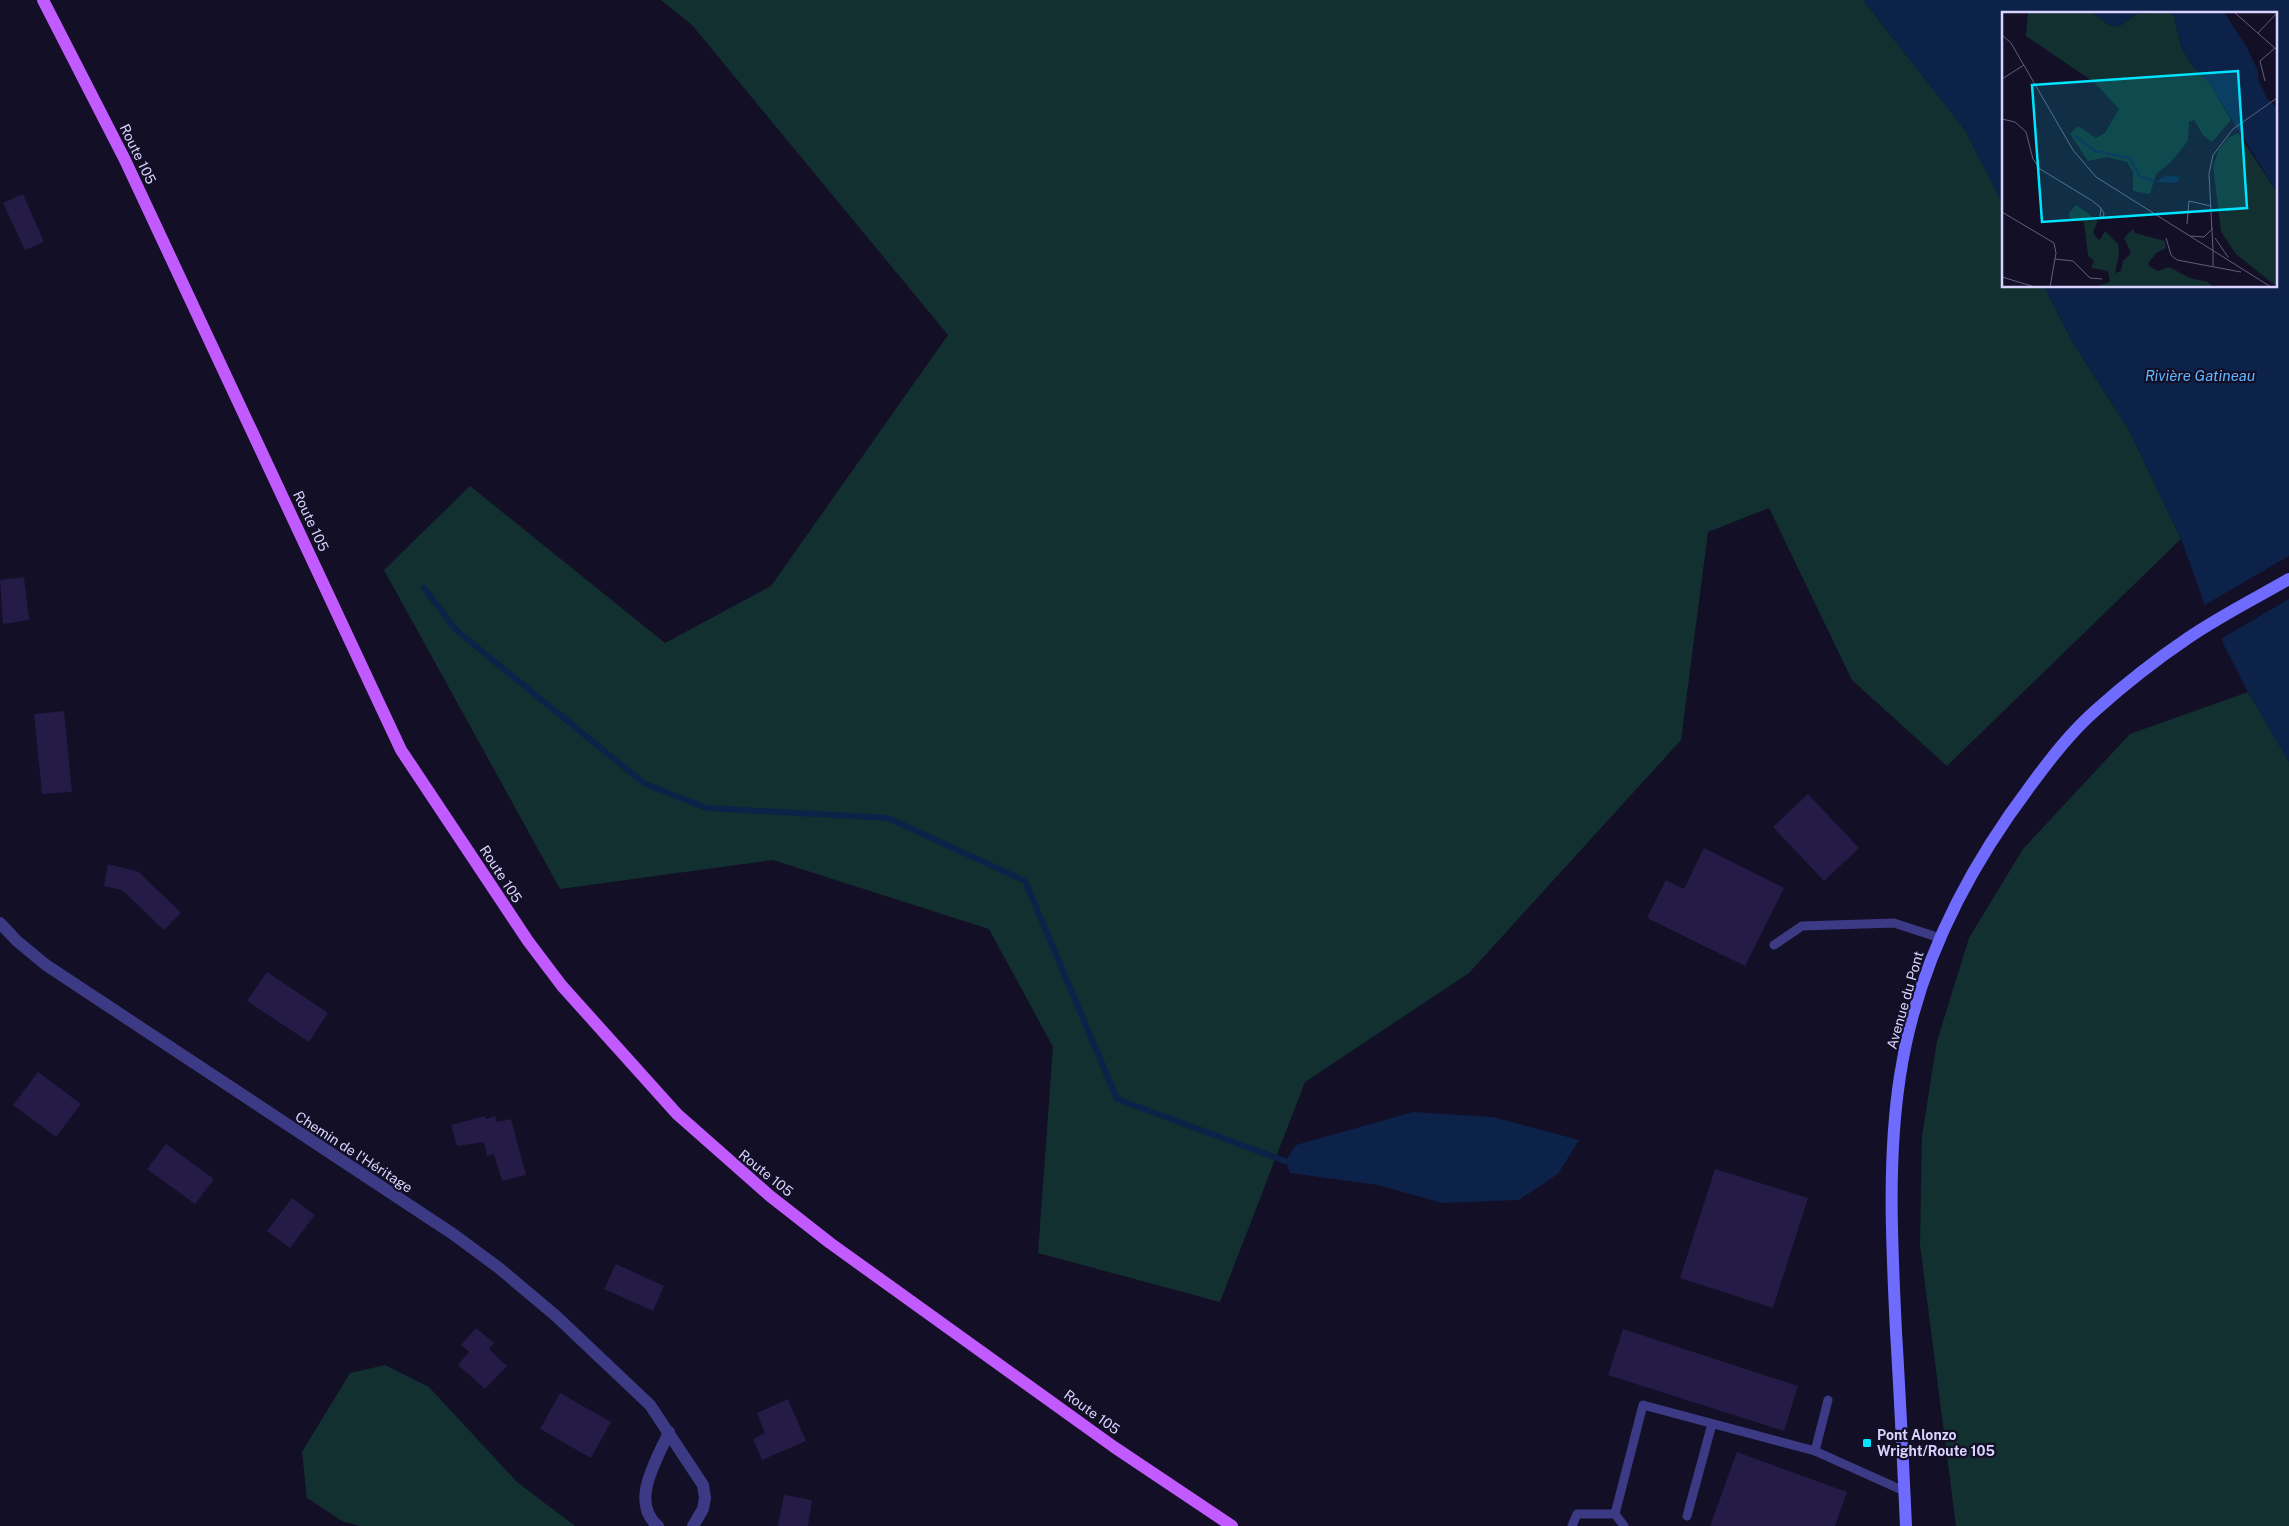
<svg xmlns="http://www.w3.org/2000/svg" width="2289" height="1526" font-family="'Public Sans',sans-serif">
<rect width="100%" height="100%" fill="#130f26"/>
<path fill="#12302f" d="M661,0H1863L1965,130L2003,204V286H2044L2073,343L2129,430L2181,539L1947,766L1852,680L1769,508L1708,532L1681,740L1469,973L1305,1082L1220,1302L1038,1253L1053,1047L989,929L773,860L560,889L384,570L470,486L665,643L771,586L948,335L692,25Z
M2248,692L2289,762V1526H1956L1920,1245L1922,1136L1937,1041L1969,938L2023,849L2130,734Z
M385,1365L429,1387L517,1482L575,1526H360L342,1521L307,1498L302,1452L350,1373Z"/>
<path fill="#0c2248" d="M1863,0H2289V762L2248,692L2208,614L2181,539L2129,430L2073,343L2044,286H2275V14H2003V204L1965,130Z
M1413,1112L1493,1117L1579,1140L1558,1174L1519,1200L1442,1203L1378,1185L1290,1173L1285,1161L1296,1145Z"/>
<path fill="#130f26" d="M2289,556V599L2219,640L2203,606Z"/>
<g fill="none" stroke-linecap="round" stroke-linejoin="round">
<path stroke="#0c2248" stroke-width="6" d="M424,588L456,630L645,784L707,808L888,818L1025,881L1117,1099L1285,1161"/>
</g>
<path fill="#241b47" d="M23,194L44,242L25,250L3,203Z
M24,577L29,620L3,624L0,580Z
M64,711L72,792L42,794L34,714Z
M1808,794L1859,848L1824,881L1773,827Z
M1704,848L1784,888L1745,966L1647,918L1666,880L1684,889Z
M108,864L139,872L181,913L164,930L122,890L104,886Z
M267,972L328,1013L309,1042L247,1001Z
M38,1072L81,1104L56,1137L13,1105Z
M485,1116L486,1119L495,1116L497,1122L511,1119L526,1175L502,1181L494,1154L487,1156L484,1142L457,1146L451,1125Z
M166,1144L214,1179L195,1204L147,1169Z
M1715,1169L1808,1198L1773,1308L1680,1278Z
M292,1198L315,1215L290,1248L267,1231Z
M616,1264L664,1286L653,1311L604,1289Z
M476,1328L494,1343L489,1349L507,1366L485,1389L458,1365L469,1352L461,1345Z
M1623,1329L1798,1386L1784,1431L1608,1375Z
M560,1393L611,1422L591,1458L540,1429Z
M788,1399L806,1441L762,1460L753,1439L765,1433L757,1413Z
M1737,1452L1847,1492L1835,1526H1710Z
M784,1495L812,1500L808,1526H778Z"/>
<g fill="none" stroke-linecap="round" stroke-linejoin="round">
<path stroke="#3d3a85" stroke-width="9" d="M1774,945L1802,926L1894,923L1940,938
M1815,1451L1828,1400
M1687,1516L1712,1424
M1572,1526L1577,1514H1615
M1624,1526L1615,1514L1643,1405L1815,1451L1904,1491"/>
<path stroke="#3d3a85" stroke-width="12" d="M0,923L17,941L46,965L453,1234L499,1268L556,1316L650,1405L703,1485L705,1498L703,1509L693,1526
M658,1526C629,1502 657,1460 669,1432"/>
<path stroke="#6f6bff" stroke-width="12" d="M1906,1526C1903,1461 1900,1396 1896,1332C1892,1247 1887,1160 1900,1076C1916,969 1966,871 2031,785C2051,758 2071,732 2096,710C2125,684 2157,659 2188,638C2220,616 2256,598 2289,579"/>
<path stroke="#c25bff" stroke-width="12" d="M43,0L125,160L401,750L528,941L562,986L677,1114L770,1196L830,1243L1114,1447L1232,1526"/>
</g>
<rect fill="#00e5ff" stroke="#130f26" stroke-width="2" x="1862" y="1438" width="10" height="10" rx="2.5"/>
<g text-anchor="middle" stroke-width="4.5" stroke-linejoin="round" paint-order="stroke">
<g font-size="14" fill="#d9d4ff" stroke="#130f26">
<text transform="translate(138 154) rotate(64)" y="5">Route 105</text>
<text transform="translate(311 521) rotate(65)" y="5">Route 105</text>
<text transform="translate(501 874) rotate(57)" y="5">Route 105</text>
<text transform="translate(1905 1000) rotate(-74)" y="5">Avenue du Pont</text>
<text transform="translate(354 1152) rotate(33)" y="5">Chemin de l'Héritage</text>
<text transform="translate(766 1173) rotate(39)" y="5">Route 105</text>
<text transform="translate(1092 1412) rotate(36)" y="5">Route 105</text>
</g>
<g font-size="14" font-weight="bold" fill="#d9d4ff" stroke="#130f26" text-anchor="start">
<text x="1877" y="1440">Pont Alonzo<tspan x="1877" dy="16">Wright/Route 105</tspan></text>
</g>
<g font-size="15" font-style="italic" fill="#62b6ff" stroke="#130f26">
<text x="2200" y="381">Rivière Gatineau</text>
</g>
</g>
<g transform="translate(2002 12)">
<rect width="275" height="275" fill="#130f26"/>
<path d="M21,0H89L106,12L116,15L135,2L167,0L172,4L179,34L189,52L208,72L229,108L210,130L201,123L192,108L187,110L186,129L168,151L154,162L148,182L131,179V160L125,150L105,145L86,149L68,122L76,114L94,126L103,121L117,97L93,71L24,24L26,1ZM236,121L275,180V275L234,242L219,220L211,154L217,137L226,126ZM74,193L96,209L91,220L94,225L98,228L103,219L116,232L117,242L113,261L119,259L121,249L129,241L122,226L131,217L133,221L163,229L164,236L154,241L146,252L148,255L156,259L167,255L188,266L206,270L211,275H92L108,270L106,259L89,256L92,249L86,244L82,210L67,206V201Z" fill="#12302f"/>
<path d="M89,0H151L135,2L116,15L106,12ZM167,0H222L244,34L256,59V67L265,86L275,96V180L208,72L189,52L179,34L172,4ZM164,164H171L179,165L174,171L153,170Z" fill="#0c2248"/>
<path fill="none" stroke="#0c2248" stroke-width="2.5" d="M72,123L93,139L128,146L138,165L153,169"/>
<path fill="none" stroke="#625e7d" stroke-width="1" d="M232,0L275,38M256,21L275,1M0,23L9,31L71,138L94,165L269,275M0,67L22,53M263,69L258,49L273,36M0,107L13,110L24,120L31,147L38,157L89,188L98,195L99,197L102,201L101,206L98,204L99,197M0,200L52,231L54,241L48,275M185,212L187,189L209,194M189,224L202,225L211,216M164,226L169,243L175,248L239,260M213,226L226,245M211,238L207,162L211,143L231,117L275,86M53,247L71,249L88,266L100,267M211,254V238M0,265L33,275"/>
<path fill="#00e5ff" fill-opacity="0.15" stroke="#00e5ff" stroke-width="2.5" d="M236,59L245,196L40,210L30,73Z"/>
<rect width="275" height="275" fill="none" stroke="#d9d4ff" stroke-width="2.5"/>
</g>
</svg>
